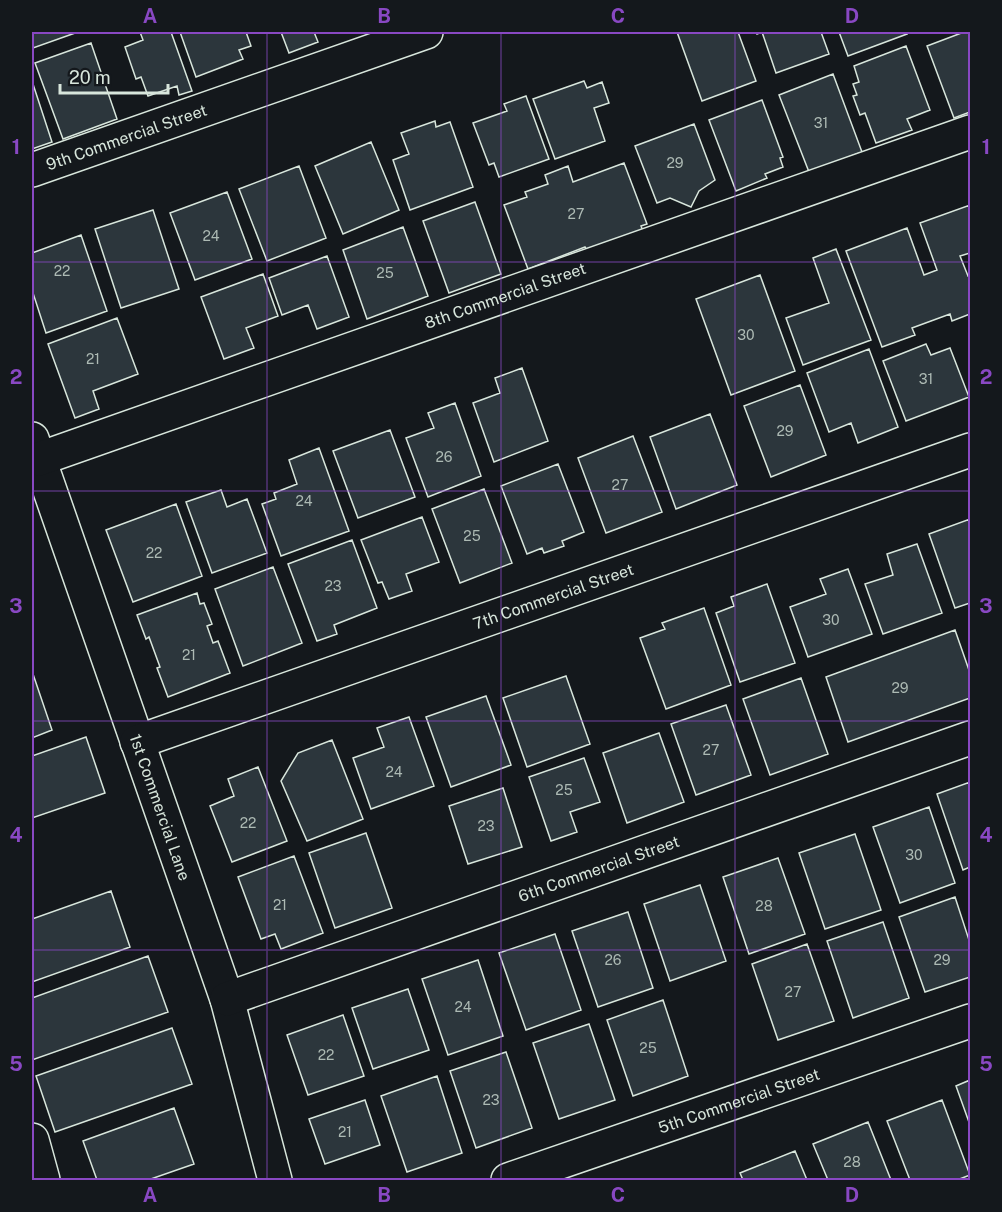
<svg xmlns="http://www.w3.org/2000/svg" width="1002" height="1212" font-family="'Public Sans',sans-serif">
<rect width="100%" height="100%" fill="#14181c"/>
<path fill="#2c363c" stroke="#d8e6dc" stroke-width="1.5" d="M32,32H78L33,48Z
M140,32H171L192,91L179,95L177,86L148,96L141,77L136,79L125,47L143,40Z
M180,32H246L251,46L239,50L243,59L196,77Z
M281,32H314L318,42L289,53Z
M677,32H738L756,81L702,101Z
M756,32H821L829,54L776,73L762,32L757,34Z
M839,32H906L907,34L848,56Z
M964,32H970V112L954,118L927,46Z
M91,43L117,119L63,139L35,63Z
M906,46L930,110L907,119L912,130L876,143L865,113L860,115L853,96L857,95L853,84L859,82L854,66Z
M833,74L862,152L809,172L779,95Z
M32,81L52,142L32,149Z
M584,81L587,88L602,82L609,103L594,108L605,141L555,159L533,99Z
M526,96L549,159L499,177L494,163L489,165L473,123L507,111L504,104Z
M762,100L783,157L780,158L783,167L765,174L767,178L736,191L709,120Z
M435,121L436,127L450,122L473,187L410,210L393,160L409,154L401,133Z
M694,124L715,180L699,191L691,207L670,198L657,203L635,146Z
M371,142L399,210L343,234L315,166Z
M624,163L647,224L641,226L645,236L590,257L585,247L528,269L504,205L527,197L525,192L548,184L545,175L568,166L573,182Z
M299,166L326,238L267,261L239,189Z
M227,192L252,259L195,280L170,213Z
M475,202L501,274L449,293L423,221Z
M970,205V253L960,256L968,276L970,275V314L952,321L950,314L912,328L915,335L882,347L846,251L907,228L924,275L937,270L920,223Z
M153,210L179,289L121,308L95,229Z
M403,227L428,296L367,319L343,250Z
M81,235L107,311L46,333L32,290V253Z
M836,249L871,340L803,365L786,318L829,303L813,258Z
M327,256L349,317L317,329L308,305L282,315L269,278Z
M263,274L278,316L246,328L254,348L224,359L201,297Z
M760,275L795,371L731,395L696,299Z
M117,318L138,374L93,391L99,409L75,418L48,344Z
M926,344L931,355L950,348L969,397L906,421L883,361Z
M869,349L898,427L858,443L851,423L829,432L807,373Z
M522,368L548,441L494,462L473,403L500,393L495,378Z
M800,385L826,455L771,477L744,406Z
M455,403L481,476L428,497L406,438L434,428L428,413Z
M710,414L737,485L676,509L650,437Z
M390,430L415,497L358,518L333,451Z
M633,436L662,512L606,533L578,458Z
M319,448L349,531L281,556L262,504L276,499L274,493L297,484L289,460Z
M558,464L584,532L562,541L564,546L544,553L542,548L527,554L501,486Z
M484,489L512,563L460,583L432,509Z
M221,490L227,507L247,499L267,553L212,573L186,502Z
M176,504L202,576L133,602L106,530Z
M422,517L439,562L406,574L412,591L389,599L382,582L378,583L361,540Z
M970,519V603L955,608L929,534Z
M352,540L377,608L334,625L337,634L317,641L288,564Z
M917,544L942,613L883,634L865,584L893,575L887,554Z
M273,567L302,643L243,666L215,589Z
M848,569L872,634L808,657L790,607L826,594L820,579Z
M767,584L795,663L740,682L716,613L734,606L731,597Z
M197,593L200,604L204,603L212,624L207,626L213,643L218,641L230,673L168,697L157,668L160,667L149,637L146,639L137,615Z
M704,608L731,685L666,709L640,638L665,629L662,623Z
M955,630L970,673V698L848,742L826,677Z
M33,674L52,730L32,738V675Z
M566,676L590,744L527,767L503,698Z
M801,678L828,754L770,775L743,699Z
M486,696L511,765L451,787L426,717Z
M726,705L751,775L696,795L671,724Z
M409,717L434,786L371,809L353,758L384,747L377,728Z
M659,733L684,802L627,823L603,753Z
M86,737L105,793L32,818V756Z
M332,740L363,819L307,841L281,781L298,753Z
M584,758L600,802L570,812L577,832L551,841L529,777Z
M258,767L287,841L232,862L210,806L234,796L228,779Z
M970,782V867L963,870L937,794Z
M503,788L522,847L468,864L449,806Z
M929,807L955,883L900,903L873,827Z
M366,833L392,908L335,928L309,853Z
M855,834L881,910L825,929L799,853Z
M294,856L323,933L281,949L275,934L261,939L238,877Z
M778,858L805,934L749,954L723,877Z
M700,885L726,961L670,981L644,904Z
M111,891L130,947L32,982V919Z
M955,897L970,943V977L925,992L899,917Z
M628,912L653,988L598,1007L572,931Z
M883,922L909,998L853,1018L827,941Z
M555,934L581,1010L526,1030L499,953Z
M807,944L834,1021L778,1040L752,964Z
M148,956L168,1012L32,1060V998Z
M478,960L503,1036L448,1055L422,979Z
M408,989L429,1050L373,1069L352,1008Z
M663,1000L688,1076L633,1096L607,1020Z
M343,1015L364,1076L308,1095L287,1035Z
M589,1024L615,1100L559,1119L533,1043Z
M172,1028L192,1084L55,1132L36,1076Z
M506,1052L532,1128L476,1148L450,1071Z
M437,1076L462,1153L407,1172L381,1096Z
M970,1080V1125L956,1086Z
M365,1100L380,1145L325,1164L309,1119Z
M942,1100L970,1175L957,1180H910L887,1121Z
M174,1108L194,1164L148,1180H97L83,1141Z
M868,1122L891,1180H828L813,1144Z
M795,1151L807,1180H743L740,1173Z"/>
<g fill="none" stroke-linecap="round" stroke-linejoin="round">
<g stroke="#d8e6dc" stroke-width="36">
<g id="minor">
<path id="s1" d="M32,170L426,32"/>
<path id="s2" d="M32,439L227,999L275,1180"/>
<path id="s3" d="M39,459L970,132"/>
<path id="s4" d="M137,742L970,450"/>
<path id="s5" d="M227,999L970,738"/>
<path d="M32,1140L43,1180"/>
<path id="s6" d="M508,1180L970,1021"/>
</g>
</g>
<use href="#minor" stroke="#14181c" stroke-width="33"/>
</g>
<path fill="none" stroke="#8948c3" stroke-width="1.5" stroke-opacity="0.55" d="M267,32V1180M501,32V1180M735,32V1180M32,262H970M32,491H970M32,721H970M32,950H970"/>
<g text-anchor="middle" stroke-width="4.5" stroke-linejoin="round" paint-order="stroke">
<g font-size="14" fill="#adbab4">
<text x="821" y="128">31</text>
<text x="675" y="168">29</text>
<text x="576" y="219">27</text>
<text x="211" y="241">24</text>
<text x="62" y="276">22</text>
<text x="385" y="278">25</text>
<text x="746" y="340">30</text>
<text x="93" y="364">21</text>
<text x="926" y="384">31</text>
<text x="785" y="436">29</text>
<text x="444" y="462">26</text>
<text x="620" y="490">27</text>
<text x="304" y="506">24</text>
<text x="472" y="541">25</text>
<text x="154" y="558">22</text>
<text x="333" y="591">23</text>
<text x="831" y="625">30</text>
<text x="189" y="660">21</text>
<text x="900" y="693">29</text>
<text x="711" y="755">27</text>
<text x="394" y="777">24</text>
<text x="564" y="795">25</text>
<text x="248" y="828">22</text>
<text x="486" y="831">23</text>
<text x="914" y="860">30</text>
<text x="280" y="910">21</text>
<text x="764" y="911">28</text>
<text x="613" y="965">26</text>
<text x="942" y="965">29</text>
<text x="793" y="997">27</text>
<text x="463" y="1012">24</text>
<text x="648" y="1053">25</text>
<text x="326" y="1060">22</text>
<text x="491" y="1105">23</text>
<text x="345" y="1137">21</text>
<text x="852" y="1167">28</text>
</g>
<g font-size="16" fill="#d8e6dc" stroke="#14181c">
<text dy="6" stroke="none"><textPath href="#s1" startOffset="100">9th Commercial Street</textPath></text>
<text dy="6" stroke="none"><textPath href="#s3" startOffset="494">8th Commercial Street</textPath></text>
<text dy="6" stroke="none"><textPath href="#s4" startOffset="441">7th Commercial Street</textPath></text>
<text dy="6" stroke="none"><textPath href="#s2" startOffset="390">1st Commercial Lane</textPath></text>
<text dy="6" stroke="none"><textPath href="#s5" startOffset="394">6th Commercial Street</textPath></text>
<text dy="6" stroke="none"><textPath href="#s6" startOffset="244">5th Commercial Street</textPath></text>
</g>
</g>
<rect width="1002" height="1212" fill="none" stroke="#14181c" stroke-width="66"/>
<path d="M60 84v9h108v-9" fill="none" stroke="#d8e6dc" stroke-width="3"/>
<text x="69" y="84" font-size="18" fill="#d8e6dc" stroke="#14181c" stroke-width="4.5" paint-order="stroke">20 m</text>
<rect x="33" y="33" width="936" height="1146" fill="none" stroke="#8948c3" stroke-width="2"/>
<g font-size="20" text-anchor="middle" font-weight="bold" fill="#8948c3">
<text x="150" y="23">A</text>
<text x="384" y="23">B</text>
<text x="618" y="23">C</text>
<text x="852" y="23">D</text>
<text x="16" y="154">1</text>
<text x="986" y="154">1</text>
<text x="16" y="384">2</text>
<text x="986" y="384">2</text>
<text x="16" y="613">3</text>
<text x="986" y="613">3</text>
<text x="16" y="842">4</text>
<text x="986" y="842">4</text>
<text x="16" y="1071">5</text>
<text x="986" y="1071">5</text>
<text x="150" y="1202">A</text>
<text x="384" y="1202">B</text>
<text x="618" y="1202">C</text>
<text x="852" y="1202">D</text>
</g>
</svg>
